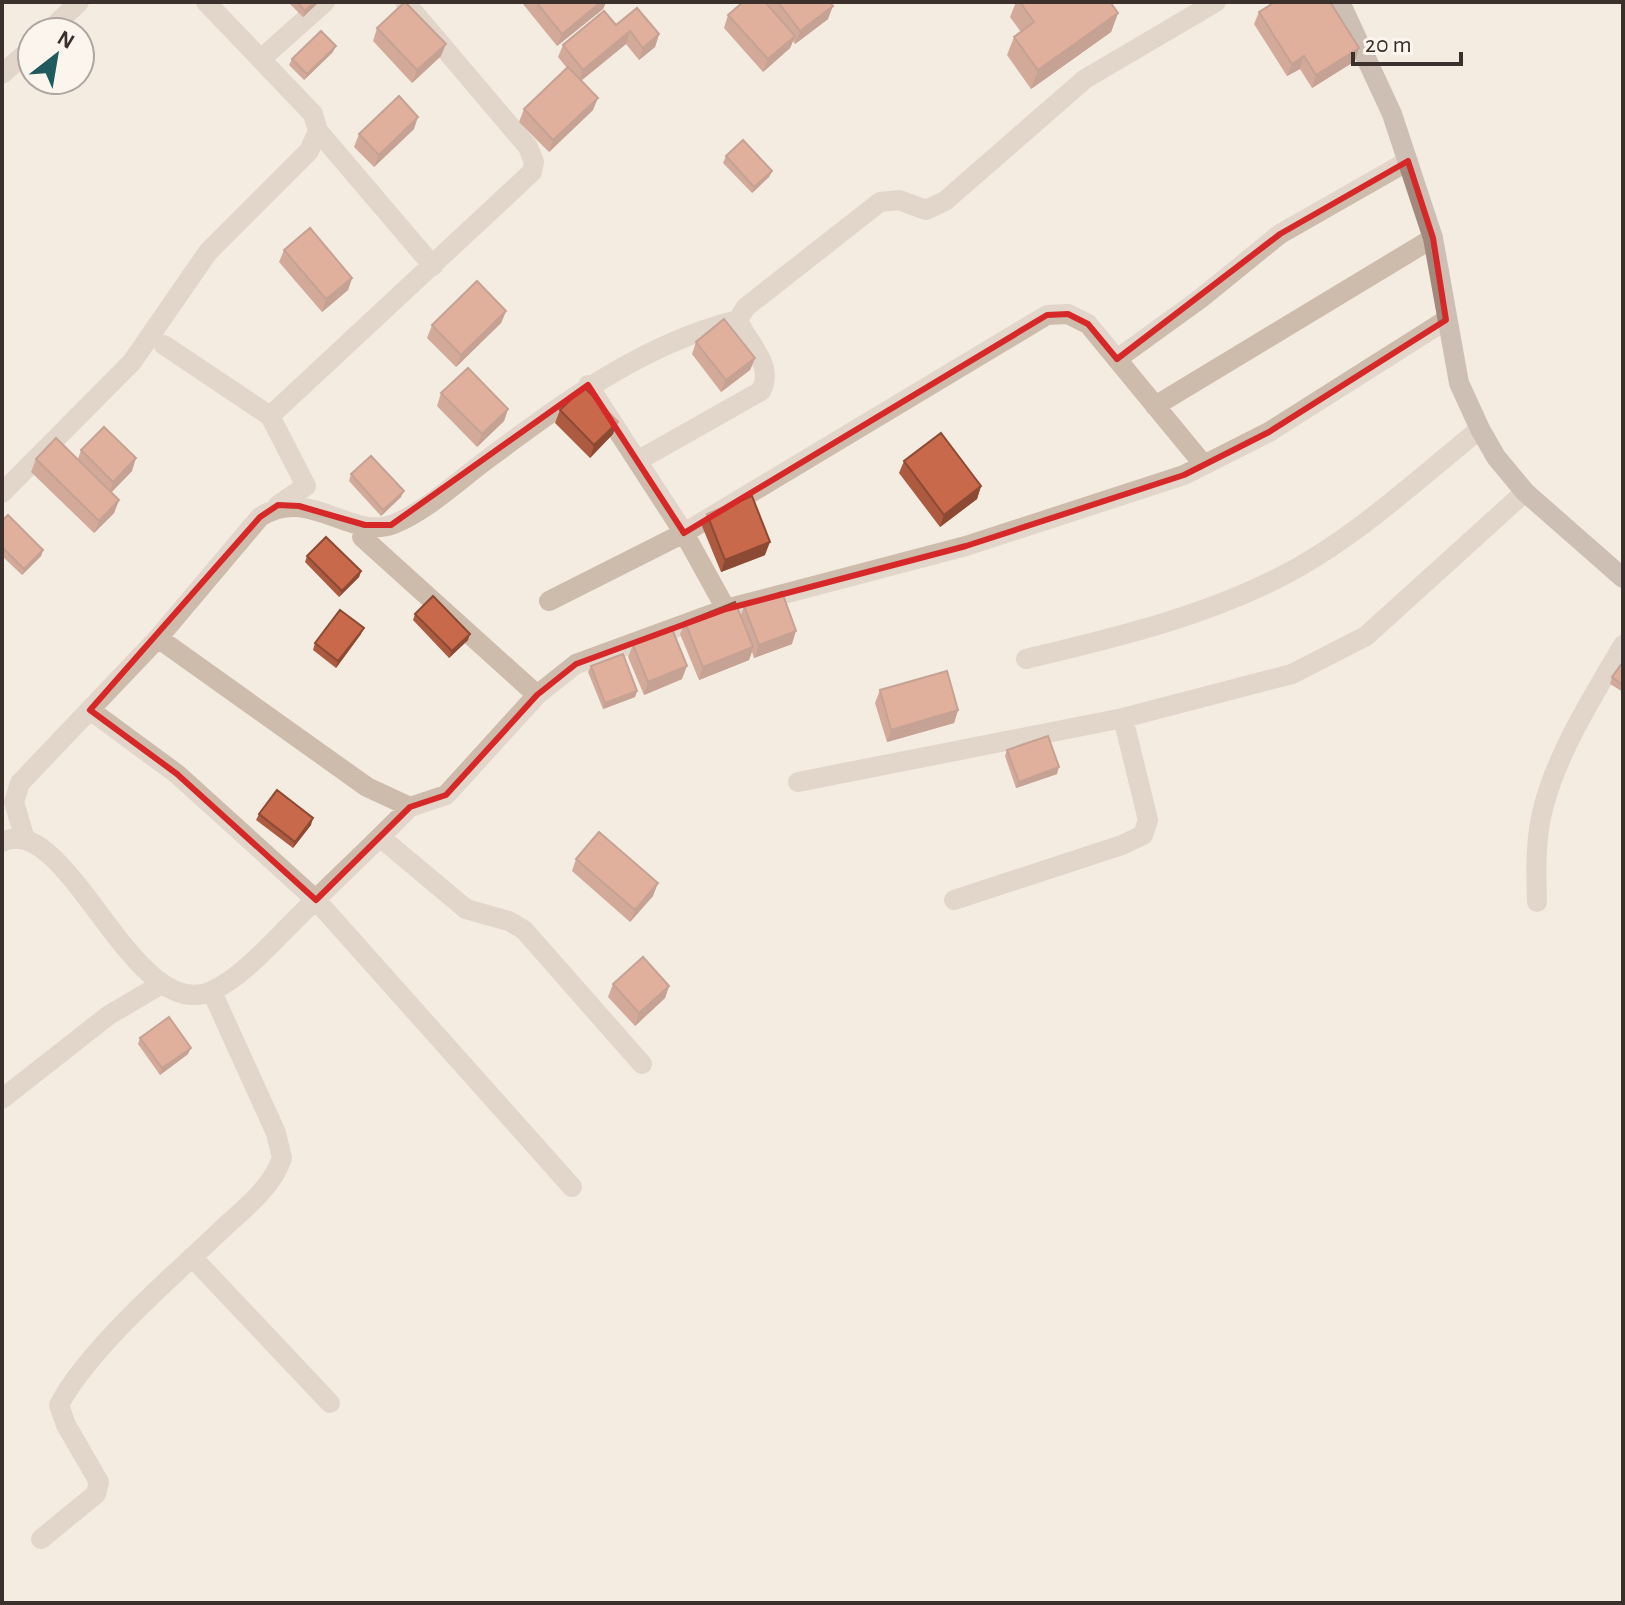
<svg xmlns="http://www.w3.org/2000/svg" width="1625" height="1605" font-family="'Alegreya Sans',sans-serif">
<rect width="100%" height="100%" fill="#f4ebe1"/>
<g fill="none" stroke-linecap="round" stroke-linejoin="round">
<path stroke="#cdbbac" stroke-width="20" d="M48,32L79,2
M262,58L325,2
M2,74L32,48
M318,131L433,266
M164,345L270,416L306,486L278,505
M1117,359L1200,299L1280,234L1408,161
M588,385L684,533L726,609
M1155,406L1433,238
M270,416L532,172L534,162L528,147L405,2
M639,460L761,391C775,365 748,344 738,320L746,307L880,202L899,200L926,210L945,201L1085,79L1216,2
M2,493L132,362L208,252L309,151L318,131L313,114L206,2
M362,537L537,695
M549,601L684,533L1047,315L1068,314L1088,324L1204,465
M158,638L367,787L410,807L446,795L537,695L576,664L726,609L966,546L1184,475L1269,432L1446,320
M1026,659C1113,638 1200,618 1280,577C1353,540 1417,480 1480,429
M90,710L177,774L316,900L572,1187
M798,782L1123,718L1292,674L1366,636L1525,492
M380,837L466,909L509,921L524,930L642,1064
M25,839L14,802L20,783L158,638L260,517C310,485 350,541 394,524C428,510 459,480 489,458C566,401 644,343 738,320
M2,842C68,808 134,1031 214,990C247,973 274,940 301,914C337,878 374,844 410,807
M954,900L1122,845L1143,835L1148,820L1123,718
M1537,902C1536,870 1535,837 1544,805C1559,749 1594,695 1623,645
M2,1099L109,1015L160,985
M192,1257L330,1403
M41,1539L96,1494L99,1482L66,1425L59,1405C87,1351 168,1280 214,1237C238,1213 271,1191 282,1158L276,1133L212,992"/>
<path stroke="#a18a7d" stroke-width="20" d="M1340,2L1392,114L1433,238L1459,383L1480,429L1496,457L1525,492L1623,578"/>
</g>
<path fill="#ac5a40" d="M288,2H319L303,17Z
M524,2H606L603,9L557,46L523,4Z
M743,2H830L828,19L795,44L793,41L790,48L763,72L724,28L728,15Z
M1016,2H1110L1118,13L1111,32L1031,89L1007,55L1014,37L1021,32L1010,17Z
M1259,12L1355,61L1312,88L1300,69L1287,76L1254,24Z
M616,25L659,34L655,47L639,60L626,44L581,81L593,110L549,152L519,122L524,109L567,68L558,57L563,45Z
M377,28L441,56L412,83L373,41Z
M333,52L304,80L289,65L292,59Z
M414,129L374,167L354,147L359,134Z
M726,156L772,171L769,177L752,193L723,163Z
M284,250L352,278L348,290L322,312L279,262Z
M506,311L501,323L456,367L427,338L432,325Z
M696,342L755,358L750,370L721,392L692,354Z
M441,393L508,409L504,421L477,447L437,406Z
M560,410L613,434L590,458L555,423Z
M81,450L132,471L111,492L119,500L114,513L94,533L31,472L36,459H78Z
M904,461L981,486L977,499L940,527L899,473Z
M351,474L401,497L381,516L349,481Z
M707,514L765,555L721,572L702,526Z
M2,521L43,550L41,556L22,575L2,556Z
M307,556L361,571L359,577L339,597L305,562Z
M744,606L792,644L754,658L752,652L749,660L699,680L680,634L685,622L741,615Z
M415,614L468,640L449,658L413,620Z
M361,634L336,668L313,650L315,643Z
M633,645L682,679L644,695L628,657Z
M1623,662V692L1610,684L1612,677Z
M591,666L637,691L635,697L603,709L588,672Z
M880,690L958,710L954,723L887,742L875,703Z
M1007,750L1057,774L1016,788L1005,756Z
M259,814L311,825L293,848L256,820Z
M576,859L653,896L630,922L572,871Z
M613,984L669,986L665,998L635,1026L608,997Z
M140,1038L188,1054L160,1075L138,1044Z"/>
<path fill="#8c4a34" d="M314,2H319L303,17L305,11Z
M601,2H606L603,9L557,46L562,34Z
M833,6L828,19L795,44L800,31Z
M1118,13L1111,32L1031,89L1038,70Z
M630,31L626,44L579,82L583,70Z
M659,34L655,47L639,60L643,48Z
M795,36L790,48L763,72L768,59Z
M446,44L441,56L412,83L417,70Z
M336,46L333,52L304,80L307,74Z
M1359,48L1355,61L1312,88L1316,75Z
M1304,56L1300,69L1287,76L1292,64Z
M598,98L593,110L549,152L553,140Z
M418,117L414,129L374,167L379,155Z
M772,171L769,177L752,193L754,187Z
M352,278L348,290L322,312L326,299Z
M506,311L501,323L456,367L461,355Z
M755,358L750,370L721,392L726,380Z
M508,409L504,421L477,447L482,434Z
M618,422L613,434L590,458L594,445Z
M136,458L132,471L109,495L113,482Z
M981,486L977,499L940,527L944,515Z
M404,491L401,497L381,516L383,510Z
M119,500L114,513L94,533L99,521Z
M770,542L765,555L721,572L725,560Z
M43,550L41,556L22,575L24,569Z
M361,571L359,577L339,597L342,591Z
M364,628L361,634L336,668L338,661Z
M796,631L792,644L754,658L759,645Z
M470,634L468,640L449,658L452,651Z
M753,647L749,660L699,680L703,667Z
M687,666L682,679L644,695L648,682Z
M637,691L635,697L603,709L605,703Z
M958,710L954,723L887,742L891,730Z
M1059,767L1057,774L1016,788L1019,782Z
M313,818L311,825L293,848L295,842Z
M658,883L653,896L630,922L635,910Z
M669,986L665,998L635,1026L639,1013Z
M191,1048L188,1054L160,1075L162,1068Z"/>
<path fill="#c8694b" stroke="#8c4a34" stroke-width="2" d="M297,2H314L305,11Z
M405,2L446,44L417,70L377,28Z
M536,2H601L562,34Z
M743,2H765L795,36L768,59L728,15Z
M778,2H830L833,6L800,31Z
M1020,2H1110L1118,13L1038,70L1014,37L1034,22Z
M1275,2H1330L1359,48L1316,75L1304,56L1292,64L1259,12Z
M637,8L659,34L643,48L630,31L583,70L563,45L604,11L616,25Z
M321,31L336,46L307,74L292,59Z
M568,67L598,98L553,140L524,109Z
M399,96L418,117L379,155L359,134Z
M743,140L772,171L754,187L726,156Z
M310,228L352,278L326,299L284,250Z
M477,281L506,311L461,355L432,325Z
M724,319L755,358L726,380L696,342Z
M468,368L508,409L482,434L441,393Z
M584,387L618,422L594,445L560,410Z
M104,427L136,458L113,482L81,450Z
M941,433L981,486L944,515L904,461Z
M56,438L119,500L99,521L36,459Z
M371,456L404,491L383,510L351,474Z
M752,496L770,542L725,560L707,514Z
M8,515L43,550L24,569L2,547V521Z
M326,537L361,571L342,591L307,556Z
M782,592L796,631L759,645L744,606Z
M433,596L470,634L452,651L415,614Z
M735,602L753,647L703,667L685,622Z
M340,610L364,628L338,661L315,643Z
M672,629L687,666L648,682L633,645Z
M623,654L637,691L605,703L591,666Z
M1623,662V685L1612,677Z
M947,671L958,710L891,730L880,690Z
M1048,736L1059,767L1019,782L1007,750Z
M277,790L313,818L295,842L259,814Z
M599,832L658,883L635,910L576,859Z
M643,957L669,986L639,1013L613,984Z
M169,1017L191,1048L162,1068L140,1038Z"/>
<path d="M0 0H1625V1605H0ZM1408,161L1433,238L1446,320L1269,432L1184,475L966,546L726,609L576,664L537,695L446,795L410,807L316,900L177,774L90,710L260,517L278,505L299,506L365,525H391L588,385L684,533L1047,315L1068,314L1088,324L1117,359L1280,234Z" fill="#f4ebe1" fill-opacity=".55" fill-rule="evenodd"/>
<path fill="none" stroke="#d62828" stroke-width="6" stroke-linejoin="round" d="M1408,161L1433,238L1446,320L1269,432L1184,475L966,546L726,609L576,664L537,695L446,795L410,807L316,900L177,774L90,710L260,517L278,505L299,506L365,525H391L588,385L684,533L1047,315L1068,314L1088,324L1117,359L1280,234Z"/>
<rect width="1625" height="1605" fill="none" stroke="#3b302b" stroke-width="8"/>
<g transform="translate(56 56) rotate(31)"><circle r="38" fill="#fbf5ee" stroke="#aea6a0" stroke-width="2"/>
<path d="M0-6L14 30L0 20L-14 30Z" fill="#1f5a5e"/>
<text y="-12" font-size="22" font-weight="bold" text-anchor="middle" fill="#3b302b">N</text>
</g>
<path d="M1353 52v12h108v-12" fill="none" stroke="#3b302b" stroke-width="4"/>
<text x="1365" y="52" font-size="24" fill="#3b302b" stroke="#fbf5ee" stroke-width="6" paint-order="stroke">20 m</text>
</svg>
